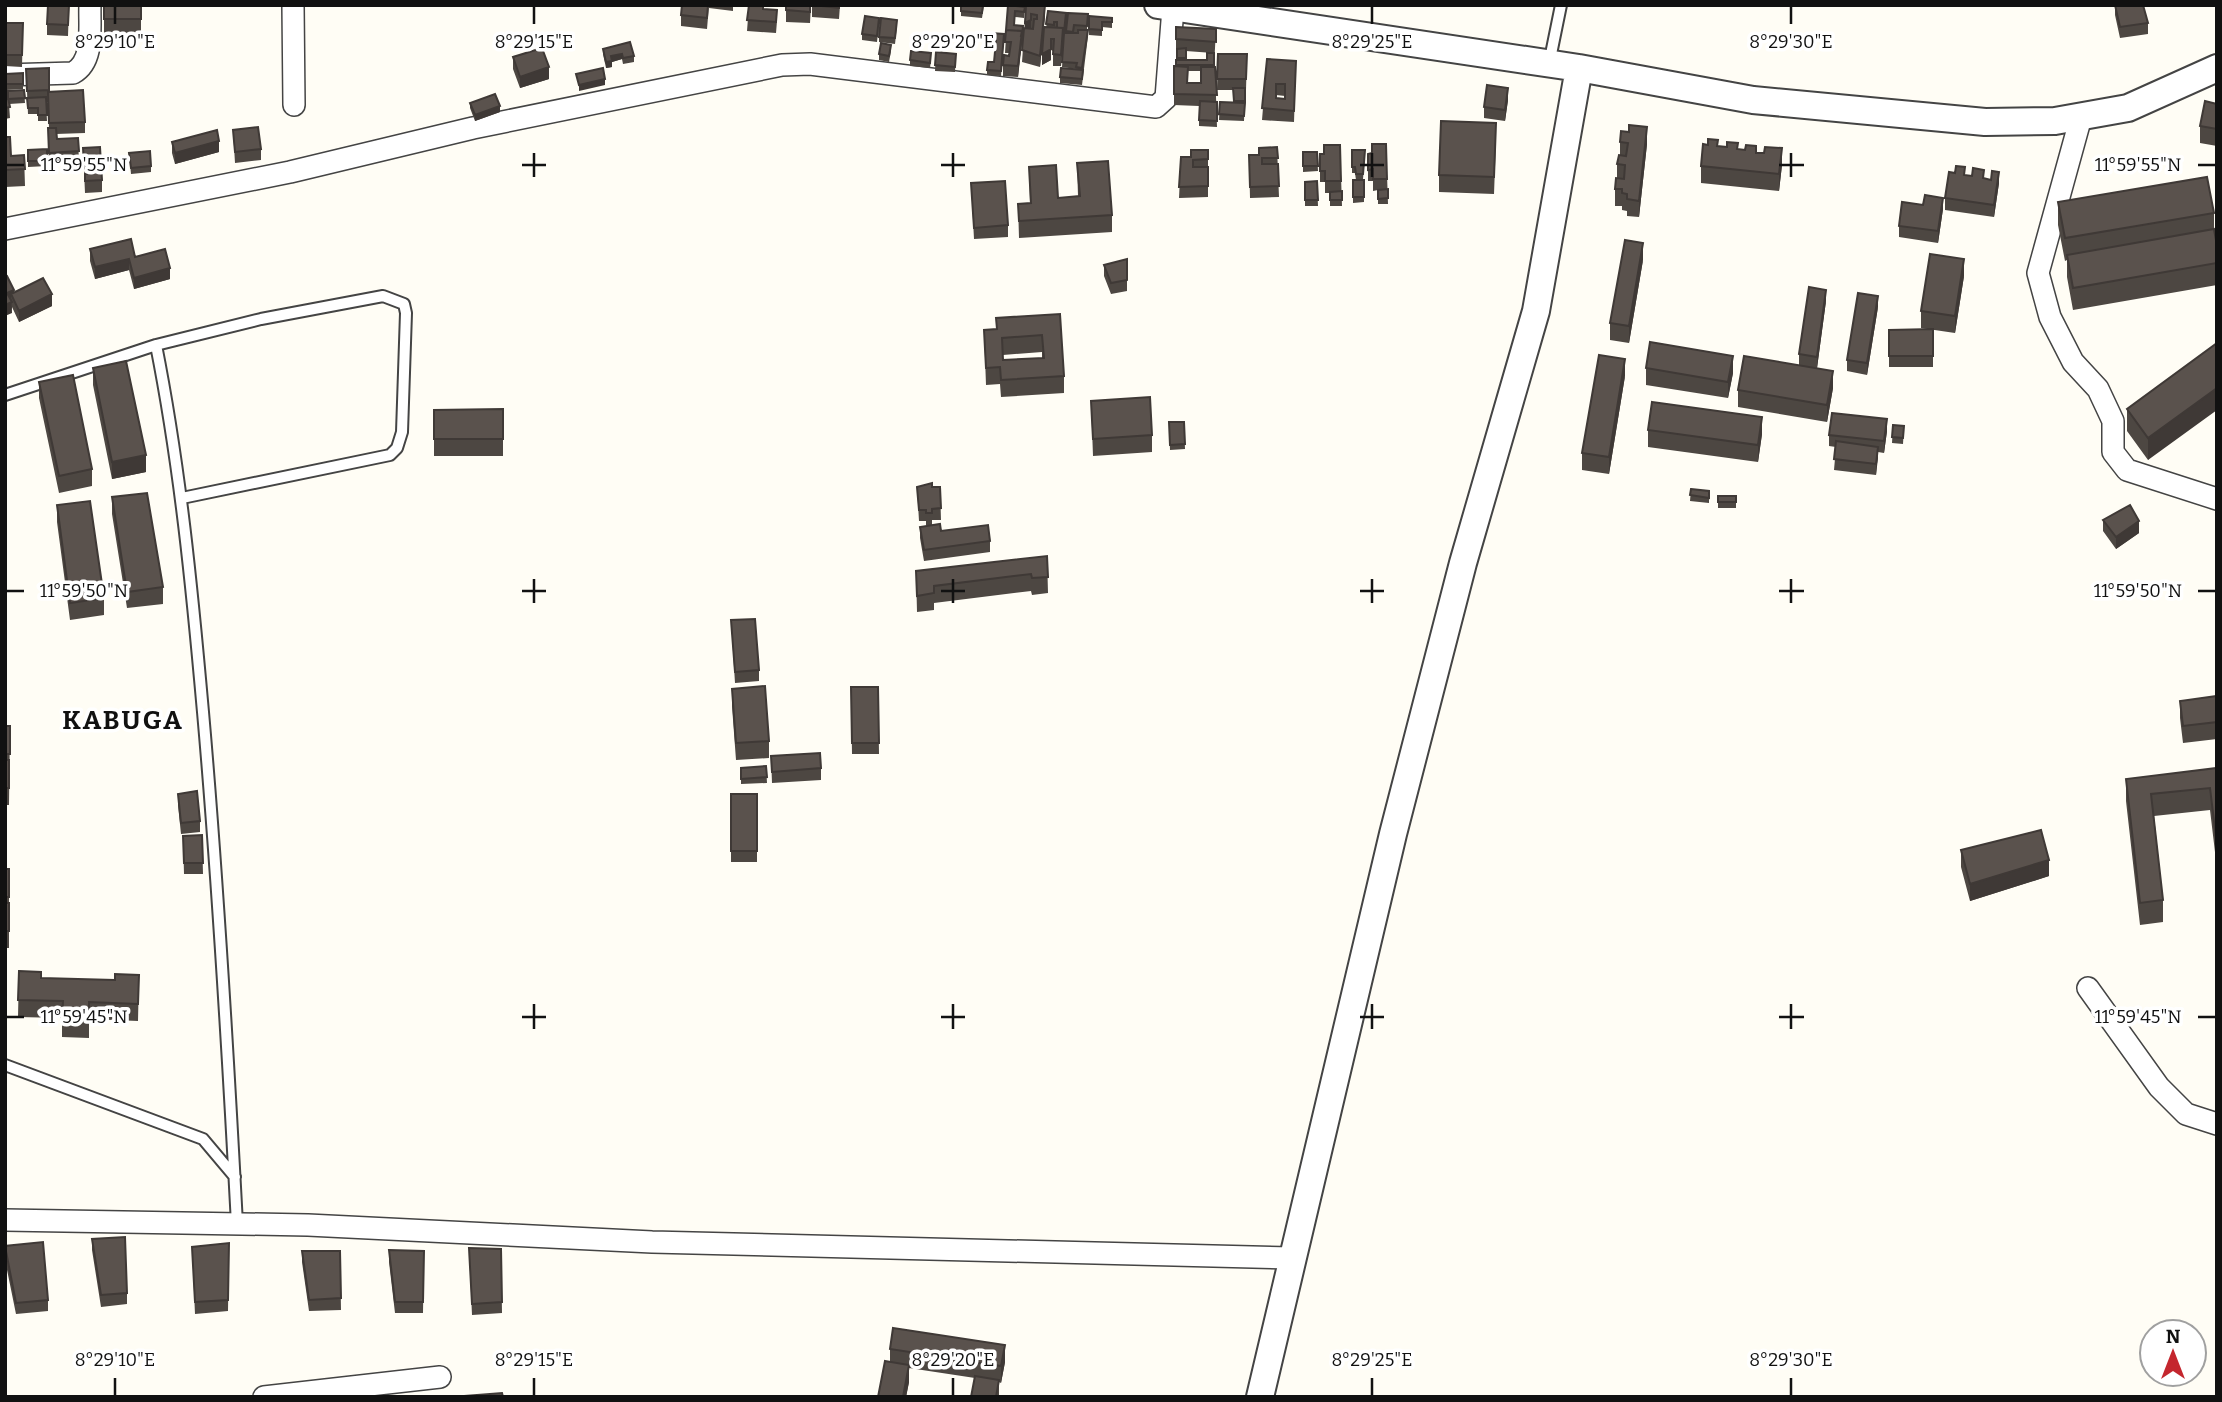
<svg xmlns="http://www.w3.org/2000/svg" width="2222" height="1402" font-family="Bitter,serif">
<rect width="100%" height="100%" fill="#fffdf5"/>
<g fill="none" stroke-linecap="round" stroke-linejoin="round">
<g stroke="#444" stroke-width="14">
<path id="service" d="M1549,64L1561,5
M156,345C180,466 192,588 203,712C218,882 228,1053 237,1224
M5,395L156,345L261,319L383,296L404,304L406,313L402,432L397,448L390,455L182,498
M5,1065L203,1139L235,1177"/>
</g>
<g stroke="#444" stroke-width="24">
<path id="minor" d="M293,5L294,105
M5,75L73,73C95,61 89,27 90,5
M2081,117L2038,273L2050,317L2073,362L2098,389L2113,421V452L2127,470L2217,499
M5,229L290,172L473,128L782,65L810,64L1156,107L1166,98L1173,8
M2088,988L2159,1087L2186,1114L2217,1124
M5,1220L308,1225L652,1242L1291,1258
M264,1397L440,1377"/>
</g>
<g stroke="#444" stroke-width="30">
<path id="tertiary" d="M1158,5L1579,68L1753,100L1985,122L2055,121L2128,108L2217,68
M1260,1397L1393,834L1463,563L1536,311L1579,68"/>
</g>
<use href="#service" stroke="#fff" stroke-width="10"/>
<use href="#minor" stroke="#fff" stroke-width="21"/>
<use href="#tertiary" stroke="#fff" stroke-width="26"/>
</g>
<path fill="#4d4742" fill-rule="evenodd" d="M69,5L68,36L47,35V24Z
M104,5H141V36L104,35Z
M709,5H733V11L709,8Z
M709,5L707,29L681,26V15Z
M749,5H764L763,9L777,21L776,33L747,31Z
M786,5H811L810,23L786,22Z
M812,5H840L839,19L812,17Z
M961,5H984L982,18L961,16Z
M1008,5L1025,7L1024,18L1015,17L1014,25L1023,26L1018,77L1003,76V65L1009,56L1010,53H1005Z
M1026,5L1045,15L1040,67L1022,62Z
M2115,5L2148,23V34L2120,38L2115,15Z
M1048,11L1066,18L1065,33H1066L1068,13L1088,14L1087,30L1088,36L1082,85L1060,83V77L1076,69L1062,67L1064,38L1061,66H1053V51L1051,50V60L1042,65Z
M1089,16L1112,18V28L1102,27V36L1089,35Z
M5,23H23L22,67L5,66Z
M879,23L877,42L862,40V34Z
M897,26L895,44L879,42V37Z
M1176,27L1216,29L1214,67H1215L1217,127L1199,126V106L1174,105V66H1176L1177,60V51H1176ZM1186,51L1213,53L1207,60H1186ZM1188,71H1201V83H1188Z
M990,33L1004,40L1001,76L987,75V70L994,62L996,47L990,46Z
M603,49L634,56V62L623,64L622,59L612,62V67L606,68L603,54Z
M891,51L889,62L879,60V54Z
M936,52L956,54L955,72L935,71Z
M1218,54H1247L1246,90H1245L1244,121L1219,120L1220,102L1234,103L1233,90H1217Z
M513,57L549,79L520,88L513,69Z
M931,59L930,68L910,66V60Z
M1267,59L1296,61L1294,122L1262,120ZM1276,95L1285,96V99L1276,98Z
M49,68V91L85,122V133L56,134L57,139L78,138L79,163L49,164L48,140V128H49L48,102H46L47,121H38V114H28L26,69Z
M23,73V89L6,90L8,98L24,90L25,103L9,104L10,118L5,119L6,74Z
M1508,100L1505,121L1484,118V107Z
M470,103L500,112L475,121L470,108Z
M2217,104V146L2200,143V126Z
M233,130L261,149V160L235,163Z
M5,137L11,156L24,155L25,186L5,187Z
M1496,140L1494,194L1439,192V175Z
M172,142L219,152L175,164L172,153Z
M1620,142L1647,144L1639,217L1627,216V211L1622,210V206H1615V189L1617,178V164L1620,155Z
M1386,144L1388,204H1378V190L1373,191V181H1368V154L1372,153Z
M1340,145L1342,206H1330V193H1325V182H1320V154H1324Z
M1718,146L1756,153L1782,165L1779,191L1701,183V166Z
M1277,147L1279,197L1250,198L1249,155H1259Z
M83,148L102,180V192L85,193Z
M47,149V166L28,167V150Z
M1208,150V197L1179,198L1181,157H1191Z
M1352,150L1365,156L1363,179L1356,180L1355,173H1352Z
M1303,152H1317L1318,171L1303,172Z
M129,153L151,166V172L131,174Z
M1077,163L1112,215V232L1019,238L1018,204L1030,203L1029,167L1058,198L1078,196Z
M1965,175L1984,178L1999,183L1994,217L1945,210V198Z
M1353,180H1364V202L1353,203Z
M1317,181L1318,206H1305V182Z
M971,183L1008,225V237L974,239Z
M2058,202L2214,213V229L2217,246V285L2073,310L2067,277V260L2065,261L2058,225Z
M1943,209L1938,243L1899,237V226Z
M90,249L135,257L170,279L134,289L129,270L95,279L90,261Z
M1127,259V291L1111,294L1104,276V265Z
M1643,260L1629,343L1610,340V323Z
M1964,276L1955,333L1921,328V311Z
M5,277L14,293L52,306L19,322L12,307V313Z
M1826,301L1817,368L1799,366V354Z
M1878,307L1867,375L1847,371V360Z
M1060,314L1064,376V393L1001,397L1000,384L986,385L984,330L996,329V318ZM1042,352V358L1003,360V355Z
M1933,329V367H1889V330Z
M2217,343L2148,460L2127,431V409Z
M93,368L146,472L112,479L93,385Z
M1646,368L1733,373L1728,398L1646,385Z
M1625,376L1609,474L1582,470V453Z
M39,382L92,469V486L59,493L39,398Z
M1833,388L1827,422L1738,407V390Z
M1091,401L1152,435V452L1093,456Z
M503,409V456H434V410Z
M1169,422H1184L1185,449L1170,450Z
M1893,425L1904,426L1903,444L1892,443Z
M1648,430L1762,434L1758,462L1648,447Z
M1887,431L1884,453L1878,452L1876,475L1834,470L1836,447L1829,446V435Z
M917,487H940L941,520H932V525H926V521H919Z
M1691,489L1709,491V503L1690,501Z
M1718,496H1736V508H1718Z
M112,497L163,587V604L127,608L112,514Z
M57,505L104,598V615L70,620L57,522Z
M2103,520L2139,533L2116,549L2103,531Z
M920,527L990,541V552L924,561L920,538Z
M1047,556L1048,593L1032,595L1031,591L934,603V610L917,612L916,571Z
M731,620L759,670V681L735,683Z
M851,687H878L879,754H852Z
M732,689L769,741V758L736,760L732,706Z
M2217,696V739L2183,743L2180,718V701Z
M5,726H10L9,805H5Z
M771,756L821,768V780L772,783Z
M766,766L767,783L741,784V768Z
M2217,768V869L2210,810L2154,816L2163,900V922L2140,925L2126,801V779Z
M178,794L200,821V832L181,834L178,805Z
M731,794H757V862H731Z
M202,835L203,874H184L183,836Z
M1961,850L2049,876L1970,901L1961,867Z
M5,869H9V948H5Z
M19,971L41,978L115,980L139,975L138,1021L89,1019V1038L62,1037V1018L18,1017Z
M92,1239L127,1293V1304L101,1307L92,1250Z
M229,1243L228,1311L195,1314L192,1247Z
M5,1246L48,1300V1311L16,1314L5,1260Z
M469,1248L501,1249L502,1313L472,1315Z
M389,1250L424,1251L423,1313H395L389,1262Z
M302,1251H340L341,1310L309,1311L302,1262Z
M890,1349L1005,1362L1001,1383L999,1382V1397L975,1378L909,1368V1382L906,1397H878L890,1362Z"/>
<path fill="#3f3936" d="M1045,5V15L1040,67V56Z
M1031,14V31L1025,34V23Z
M1022,31V43L1018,77V66Z
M1051,39V60L1042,65V54Z
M622,54V59L612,62V67L606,68V62L611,56Z
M549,67V79L520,88V77Z
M605,79V85L579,91V85Z
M1508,88V100L1505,121V110Z
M500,106V112L475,121V115Z
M1647,127V144L1639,217V201Z
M219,141V152L175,164V153Z
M1782,148V165L1779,191V174Z
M1999,172V183L1994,217V205Z
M1943,198V209L1938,243V231Z
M1643,243V260L1629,343V326Z
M129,259V270L95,279V267Z
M1964,259V276L1955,333V316Z
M170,268V279L134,289V278Z
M14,290V301L11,294L12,313L5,316V305L7,293Z
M1826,290V301L1817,368V357Z
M52,294V306L19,322V311Z
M1878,296V307L1867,375V363Z
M1733,356V373L1728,398V382Z
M1625,359V376L1609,474V457Z
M1833,371V388L1827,422V405Z
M2217,388V410L2148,460V438Z
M1762,417V434L1758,462V445Z
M1887,419V431L1884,453V441Z
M1878,447V458L1876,475V464Z
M146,455V472L112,479V462Z
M2139,521V533L2116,549V537Z
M2049,860V876L1970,901V884Z
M1005,1345V1362L1001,1383V1366Z
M909,1365V1382L906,1397H903Z"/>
<path fill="#5a524d" stroke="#3f3936" stroke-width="2" fill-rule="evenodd" d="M48,5H69L68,25L47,24Z
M104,5H141V19H104Z
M682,5H708L707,18L681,15Z
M749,5H763V9L777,10L776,22L747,20Z
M786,5H810V12L786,10Z
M812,5H839V8Z
M961,5H983L982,13L961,11Z
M1008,5L1025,7L1024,12L1015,11L1014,25L1023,26L1022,36H1021L1022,31L1006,30Z
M1026,5H1045L1040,56L1022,50L1024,28L1033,29L1034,19H1037V15L1031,14V20L1025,23Z
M2115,5H2143L2148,23L2120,27Z
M1048,11L1066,13L1064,32H1063V28H1057V22H1054V25L1046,24Z
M1068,13L1088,14L1087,26L1074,25L1073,32L1066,31Z
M865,16L879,18L877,36L862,34Z
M1089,16L1112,18V22H1102V30L1089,29Z
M881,18L897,20L895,38L879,37Z
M5,23H23L22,55H5Z
M1044,27L1063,28L1061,55L1053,54L1054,39H1051V49L1042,54Z
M1176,27L1216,29V42L1176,39Z
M1006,30L1022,31L1018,66L1003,65L1004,55L1009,56L1011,42H1005Z
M1078,30H1088L1082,68L1076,67L1077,63L1062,62L1064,33H1078Z
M990,33L1004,34L1001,71L987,70L988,62H994L996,41H990Z
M630,42L634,56L623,58L622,54L611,56L612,61L606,62L603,49Z
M881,43L891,45L889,56L879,54Z
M542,48L549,67L520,77L513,57Z
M1186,48V58H1177V49Z
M911,51L931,53L930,63L910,60Z
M936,52L956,54L955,67L935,65Z
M1207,53H1214V65H1176V60H1207Z
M1218,54H1247L1246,79H1217Z
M1267,59L1296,61L1294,111L1262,108ZM1276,84H1285V99L1276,98Z
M1174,66L1188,67L1187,83H1201V67H1215L1217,95L1174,94Z
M49,68V90L27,91L26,69Z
M603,68L605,79L579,85L576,74Z
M1061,68L1083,70L1082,79L1060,77Z
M23,73V84H6V74Z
M5,84L10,107L5,108Z
M1487,85L1508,88L1505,110L1484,107Z
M1233,88H1245V101H1234Z
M24,90L25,98L8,99V91Z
M83,90L85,122L49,123L48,92Z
M495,94L500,106L475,115L470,103Z
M46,97L47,115H38V108H28L27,98Z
M1200,101L1217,102V121L1199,120Z
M2205,101L2217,104V129L2200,126Z
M1220,102L1245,103L1244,116L1219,114Z
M1441,121L1496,123L1494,177L1439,175Z
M1629,125L1647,127L1639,201L1627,199V194L1622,193V189H1615L1616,178L1624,179L1625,165L1617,164L1619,155L1626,156L1628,143L1620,142L1621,131L1629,132Z
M258,127L261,149L235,152L233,130Z
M48,128H56L57,139L78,138L79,151L49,153Z
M217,130L219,141L175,153L172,142Z
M5,137H10L11,156L24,155L25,169L5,170Z
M1708,139L1718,140L1717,146L1727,147V142L1738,143L1737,149L1745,150L1746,145L1756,146V153H1764L1765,147L1782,148L1779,174L1701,166L1703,144L1708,145Z
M1372,144H1386L1387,179H1373V169L1368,170V154L1372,153Z
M1324,145H1340L1341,181H1325V171H1320V154H1324Z
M100,147L102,180L85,181V174L94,173L93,165L84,166L83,148Z
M1277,147L1278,158H1262V164H1278L1279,186L1250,187L1249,155H1259V148Z
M47,149V161H28V150Z
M1191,150H1208V159L1193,160V167H1208V186L1179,187L1181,157H1191Z
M1352,150H1365L1363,174H1356L1355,167H1352Z
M150,151L151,166L131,168L129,153Z
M1303,152H1317L1318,166H1303Z
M1108,161L1112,215L1019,221L1018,204L1031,203L1029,167L1056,165L1058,198L1080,196L1077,163Z
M1956,166L1965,167L1964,175L1972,176L1973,168L1984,170L1983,178L1991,180L1992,171L1999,172L1994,205L1945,198L1949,172L1955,173Z
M2207,177L2214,213L2065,238L2058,202Z
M1353,180H1364V197H1353Z
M1005,181L1008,225L974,228L971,183Z
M1317,181L1318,200H1305V182Z
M1388,189V198L1378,199V190Z
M1342,191V200H1330V192Z
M1925,195L1943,198L1938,231L1899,226L1902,202L1923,205Z
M2214,229L2217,246V263L2073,288L2067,255Z
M131,239L135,257L165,249L170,268L134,278L129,259L95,267L90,249Z
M1625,240L1643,243L1629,326L1610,323Z
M1930,254L1964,259L1955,316L1921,311Z
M1127,259V280L1111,283L1104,265Z
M7,276L14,290L7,293L12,302L5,305V277Z
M43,278L52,294L19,311L11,294Z
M1809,287L1826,290L1817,357L1799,354Z
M1858,293L1878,296L1867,363L1847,360Z
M1060,314L1064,376L1001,380L1000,367L986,368L984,330L997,329L996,318ZM1042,335L1044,358L1003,360L1002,338Z
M1933,329V356H1889V330Z
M1650,342L1733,356L1728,382L1646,368Z
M2217,343V388L2148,438L2127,409Z
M1599,355L1625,359L1609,457L1582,453Z
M1744,356L1833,371L1827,405L1738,390Z
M126,361L146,455L112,462L93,368Z
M73,375L92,469L59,476L39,382Z
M1150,397L1152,435L1093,439L1091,401Z
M1652,402L1762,417L1758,445L1648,430Z
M503,409V439H434V410Z
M1832,413L1887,419L1884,441L1829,435Z
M1169,422H1184L1185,444L1170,445Z
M1893,425L1904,426L1903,438L1892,437Z
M1836,441L1878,447L1876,464L1834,459Z
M932,483V487H940L941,508L932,509V513H926V510H919L917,487Z
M1691,489L1709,491V498L1690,495Z
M147,493L163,587L127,592L112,497Z
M1718,496H1736V502H1718Z
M90,501L104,598L70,603L57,505Z
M2130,505L2139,521L2116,537L2103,520Z
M940,524L941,531L988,525L990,541L924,550L920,527Z
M1047,556L1048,577L1032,578L1031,574L934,586V593L917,596L916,571Z
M755,619L759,670L735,672L731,620Z
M765,686L769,741L736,743L732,689Z
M851,687H878L879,743H852Z
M2217,696V722L2183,726L2180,701Z
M5,726H10V754H5Z
M820,753L821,768L772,772L771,756Z
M5,760H9V788H5Z
M766,766L767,777L741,779V768Z
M2217,768V846L2210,788L2151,794L2163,900L2140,903L2126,779Z
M197,791L200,821L181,823L178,794Z
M731,794H757V851H731Z
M2041,830L2049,860L1970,884L1961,850Z
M202,835L203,863H184L183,836Z
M5,869H9V897H5Z
M5,903H9V931H5Z
M19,971L41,972V978L115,980V974L139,975L138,1004L89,1002V1021L62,1020L63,1001L18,1000Z
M125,1237L127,1293L101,1295L92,1239Z
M43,1242L48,1300L16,1303L5,1246Z
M229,1243L228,1300L195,1302L192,1247Z
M469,1248L501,1249L502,1302L472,1304Z
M389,1250L424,1251L423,1302H395Z
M302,1251H340L341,1298L309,1300Z
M893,1328L1005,1345L1001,1366L890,1349Z
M885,1361L909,1365L903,1397H878Z
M975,1376L999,1380L996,1397H971Z
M502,1393L503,1397H465V1396Z"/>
<path fill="none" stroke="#111" stroke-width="2.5" d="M115,7V24M534,7V24M953,7V24M1372,7V24M1791,7V24M534,153V177M953,153V177M1372,153V177M1791,153V177M7,165H24M522,165H546M941,165H965M1360,165H1384M1779,165H1804M2198,165H2215M534,579V603M953,579V603M1372,579V603M1791,579V603M7,591H24M522,591H546M941,591H965M1360,591H1384M1779,591H1804M2198,591H2215M534,1004V1029M953,1004V1029M1372,1004V1029M1791,1004V1029M7,1017H24M522,1017H546M941,1017H965M1360,1017H1384M1779,1017H1804M2198,1017H2215M115,1378V1395M534,1378V1395M953,1378V1395M1372,1378V1395M1791,1378V1395"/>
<g text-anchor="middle" stroke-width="7" stroke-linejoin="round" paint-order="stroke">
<g font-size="26" font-weight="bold" letter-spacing="2" fill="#111" stroke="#fff">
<text x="123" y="729">KABUGA</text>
</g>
</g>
<g font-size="18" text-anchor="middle" fill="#111" stroke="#fff" stroke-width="7" stroke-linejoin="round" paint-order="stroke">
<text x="115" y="48">8°29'10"E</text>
<text x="534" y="48">8°29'15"E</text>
<text x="953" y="48">8°29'20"E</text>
<text x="1372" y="48">8°29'25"E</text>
<text x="1791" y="48">8°29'30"E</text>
<text x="84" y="171">11°59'55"N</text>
<text x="2138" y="171">11°59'55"N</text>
<text x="84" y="597">11°59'50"N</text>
<text x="2138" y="597">11°59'50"N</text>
<text x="84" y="1023">11°59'45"N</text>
<text x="2138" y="1023">11°59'45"N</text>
<text x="115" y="1366">8°29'10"E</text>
<text x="534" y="1366">8°29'15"E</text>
<text x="953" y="1366">8°29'20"E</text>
<text x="1372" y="1366">8°29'25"E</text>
<text x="1791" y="1366">8°29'30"E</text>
</g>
<rect width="2222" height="1402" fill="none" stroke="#111111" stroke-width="14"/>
<g transform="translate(2173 1353)"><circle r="33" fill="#ffffff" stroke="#a0a0a0" stroke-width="2"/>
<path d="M0-5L12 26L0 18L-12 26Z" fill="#c4262e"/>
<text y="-10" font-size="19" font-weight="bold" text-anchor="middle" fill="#111111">N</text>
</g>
</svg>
